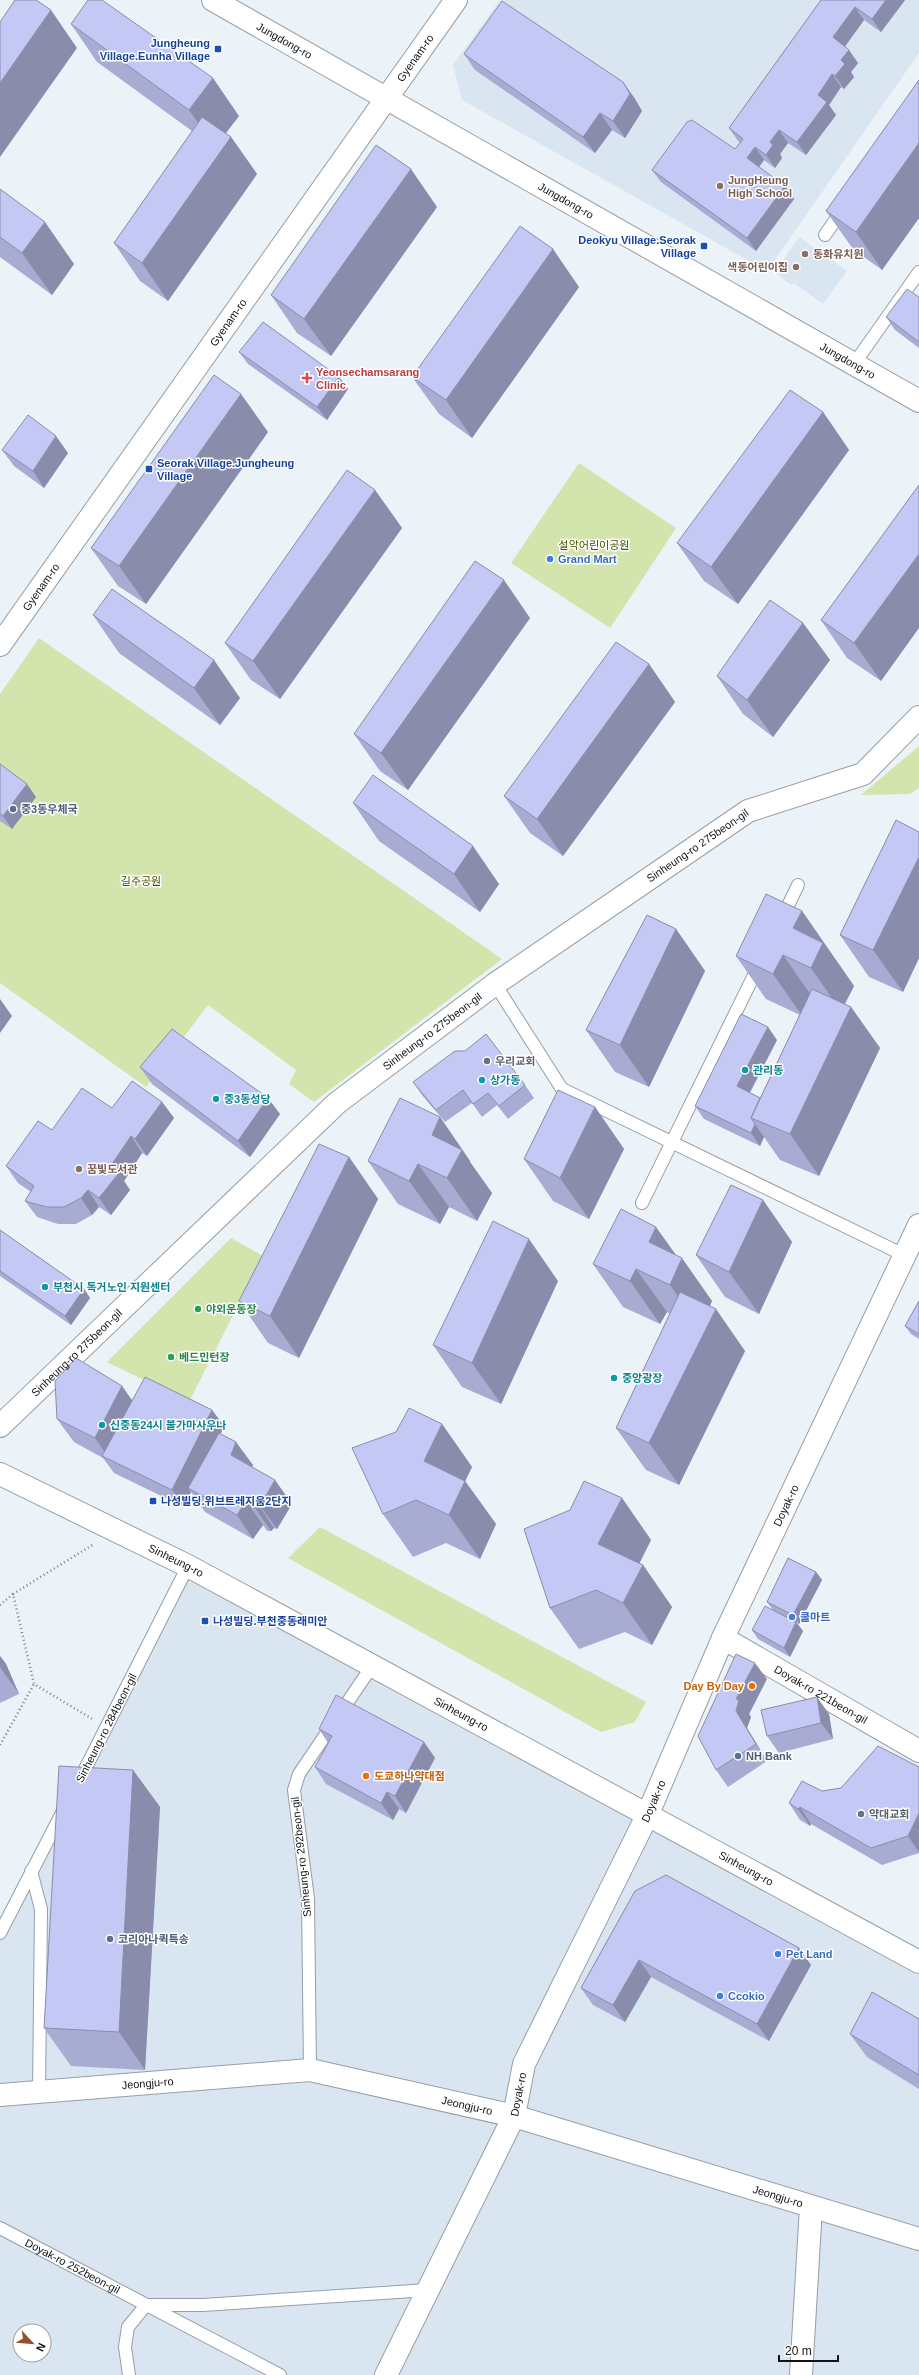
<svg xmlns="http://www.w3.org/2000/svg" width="919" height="2375" font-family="Arial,'Noto Sans KR',sans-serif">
<rect width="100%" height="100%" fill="#ebf2f8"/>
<path fill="#d9e5f1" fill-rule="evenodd" d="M500,0H919V53L767,271L462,100L453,65Z
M799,237L847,271L823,304L794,283L791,285L775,272Z
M188,1566L919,1965V2375H0V1935ZM20,2331H44V2355H20Z"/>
<path fill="#d3e4ad" d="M579,463L676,528L610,628L511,563Z
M39,638L502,959L314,1102L289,1084L296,1070L208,1005L146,1087L0,983V694Z
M919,746V788L910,794L861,795Z
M231,1238L263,1256L189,1402L107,1362Z
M320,1527L646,1702L635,1722L601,1732L288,1558Z"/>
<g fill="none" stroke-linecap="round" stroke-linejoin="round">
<g stroke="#989ea3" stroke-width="14">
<g id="service">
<path d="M825,235L843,209"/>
<path d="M854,364L919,272"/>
<path d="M782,918L798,885"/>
<path d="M495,984L562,1089L904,1255"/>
<path d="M642,1203L759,965"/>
<path d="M79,1781L188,1566"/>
<path d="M31,1871L41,1909L39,2092"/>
<path d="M0,1933L63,1811"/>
<path d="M310,2070L308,1899L294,1790L299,1774L372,1666"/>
<path id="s1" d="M0,2228L280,2375"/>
<path d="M129,2375L125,2347L128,2327L146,2305H203L428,2290"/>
</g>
</g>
<g stroke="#989ea3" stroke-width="24">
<g id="minor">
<path id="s2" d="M0,645L456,0"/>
<path id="s3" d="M0,1426L337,1103L495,984L748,811L863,774L919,717"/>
<path id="s4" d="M723,1638L919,1751"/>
<path id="s5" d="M0,2095L310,2070L514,2116L919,2239"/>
<path id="s6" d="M386,2375L514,2116L524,2064L647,1816L723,1638L919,1225"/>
<path d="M801,2375L811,2207"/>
</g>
</g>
<g stroke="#989ea3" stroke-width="24">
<g id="tertiary">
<path id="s7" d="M213,0L919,401"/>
<path id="s8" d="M0,1474L188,1566L919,1962"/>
</g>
</g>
<path stroke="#7f8387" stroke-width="2.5" stroke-dasharray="1 3" stroke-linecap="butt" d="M13,1594L94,1544
M0,1605L13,1594L34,1684L94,1720
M0,1745L34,1684"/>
<use href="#service" stroke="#fff" stroke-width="12"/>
<use href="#minor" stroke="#fff" stroke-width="22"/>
<use href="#tertiary" stroke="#fff" stroke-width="22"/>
</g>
<path fill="#a9acd2" d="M821,0H905L881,32L864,20L845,47L858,63L851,72L854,77L844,89L841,87L829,105L836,115L806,155L788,143L780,154L782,158L775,168L764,160L759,167L785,186L794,199L756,251L661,182L652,170L735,149L740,143L738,141L729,128Z
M71,24L239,116L226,133L231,137L257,174L168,301L140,281L114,243L192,131L97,62Z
M464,54L623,82L635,99L642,111L625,138L612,130L595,153L475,70Z
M919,80V218L882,270L853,249L826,211Z
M0,189L74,264L52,295L0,257Z
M437,207L331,356L297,333L271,295Z
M579,287L472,438L439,414L412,377Z
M919,297V348L895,330L886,317Z
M239,352L339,377L348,389L327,420L248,364Z
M823,412L849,450L738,604L704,581L677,543Z
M268,432L146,604L118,586L91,548Z
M2,450L68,453L44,488L14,466Z
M919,485L881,681L847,658L821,620Z
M375,490L402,528L280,699L251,680L225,643Z
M93,615L240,698L220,725L119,653Z
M530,618L408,790L380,771L354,734Z
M803,623L830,660L773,737L743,714L717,676Z
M649,664L675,702L563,856L530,833L504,796Z
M0,764L36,797L12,829L0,821Z
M353,803L499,884L480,912L379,841Z
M919,832V958L903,992L869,977L840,935Z
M802,911L854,986L845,1004L851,1007L880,1048L819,1176L780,1160L764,1137L760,1146L704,1119L695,1106L777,1040L750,1093L760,1098L800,1015L766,999L736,956Z
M676,929L705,971L649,1087L615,1072L586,1030Z
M140,1067L280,1114L250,1157L152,1084Z
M413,1082L525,1085L534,1098L508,1119L497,1105L482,1117L472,1103L445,1122L422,1095Z
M162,1102L174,1118L147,1156L142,1153L124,1181L130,1190L111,1215L99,1207L92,1215L76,1224H58L37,1217L25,1201L31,1192L18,1183L6,1166L52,1130L112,1108Z
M595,1107L624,1149L589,1219L553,1201L524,1159Z
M440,1117L470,1161V1162L492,1193L477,1221L449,1207L440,1224L398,1204L368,1161Z
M349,1157L378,1199L299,1358L268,1343L239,1301Z
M763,1200L792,1242L759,1314L725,1297L696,1255Z
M0,1230L84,1289L90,1298L71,1325L0,1276Z
M677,1256L712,1301L710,1306L745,1351L679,1485L646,1470L616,1428L670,1314L667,1312L660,1324L623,1307L593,1264Z
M558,1281L501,1404L462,1387L433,1345Z
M919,1301V1339L911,1334L905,1326Z
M122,1386L132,1401L212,1410L224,1426L221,1434L253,1465L252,1467L292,1504L277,1529L274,1528L271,1531H267L263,1525L253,1539L205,1512L191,1492L184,1507L114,1473L103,1458L74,1442L57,1419Z
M442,1424L472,1467L465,1481L496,1524L480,1559L446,1543L413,1557L383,1514Z
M622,1498L651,1540L639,1564L643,1565L672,1607L652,1645L625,1632L579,1649L550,1608Z
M816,1572L822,1580L799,1624L796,1622L803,1631L790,1657L758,1639L752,1630L773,1610L767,1602Z
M0,1656L6,1664L19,1694L0,1703Z
M767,1679L749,1714L751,1717L747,1728L767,1761L728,1787L716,1770Z
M829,1714L833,1739L779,1753L767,1736Z
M319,1729L424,1742L435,1758L406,1813L399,1809L393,1820L326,1784L315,1767L328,1743Z
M919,1767V1853L882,1865L811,1824L810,1826L800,1820L789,1803L822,1791L841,1788Z
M133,1770L160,1807L145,2070L71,2066L44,2028Z
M635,1891L799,1948L811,1965L769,2041L651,1977L625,2022L593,2005L581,1988Z
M919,2019V2089L867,2057L850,2034Z"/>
<path fill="#898cab" d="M886,0H905L881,32L872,19Z
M855,7L864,20L842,50L833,37Z
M51,10L77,48L0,157V83Z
M849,50L858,63L851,72L854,77L844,89L835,76L841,60Z
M832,74L841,87L829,105L836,115L806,155L797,142L818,95Z
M213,78L239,116L215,147L189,110Z
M623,82L635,99L642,111L625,138L613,121Z
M600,113L612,130L595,153L583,137Z
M779,130L788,143L780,154L782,158L775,168L766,155L770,142Z
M231,137L257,174L168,301L142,263Z
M919,143V218L882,270L856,232Z
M755,147L764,160L756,171L747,158Z
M411,169L437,207L331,356L304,319Z
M785,186L794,199L756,251L747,238Z
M45,222L74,264L52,295L22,253Z
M553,249L579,287L472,438L446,400Z
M339,377L348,389L327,420L317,407Z
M241,394L268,432L146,604L119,566Z
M823,412L849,450L738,604L711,567Z
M56,436L68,453L44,488L33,471Z
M375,490L402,528L280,699L253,661Z
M919,554V628L881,681L854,643Z
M504,580L530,618L408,790L381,753Z
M803,623L830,660L773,737L747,700Z
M214,660L240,698L220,725L194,688Z
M649,664L675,702L563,856L537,819Z
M27,784L36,797L12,829L3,816Z
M473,846L499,884L480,912L454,874Z
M919,857V958L903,992L873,950Z
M802,911L854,986L841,1011L811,968L793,928Z
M676,929L705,971L649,1087L620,1045Z
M783,955L813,998L803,1017L773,974Z
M0,999L12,1016L0,1033Z
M851,1007L880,1048L819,1176L790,1134Z
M768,1027L777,1040L746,1099L737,1086Z
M268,1098L280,1114L250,1157L238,1141Z
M162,1102L174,1118L147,1156L135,1139Z
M595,1107L624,1149L589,1219L560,1178Z
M440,1117L470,1161V1162L492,1193L477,1221L447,1178L432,1135Z
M755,1124L764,1137L760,1146L751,1133Z
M131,1136L142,1153L124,1181L130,1190L111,1215L99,1198L110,1167Z
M349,1157L378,1199L299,1358L270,1316Z
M418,1164L449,1207L440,1224L409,1181Z
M88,1190L99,1207L92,1215L81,1198Z
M763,1200L792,1242L759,1314L729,1272Z
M656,1227L681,1262L682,1258L712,1301L700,1328L670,1285L649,1242Z
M529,1239L558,1281L501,1404L472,1363Z
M636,1269L667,1312L660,1324L630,1281Z
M84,1289L90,1298L71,1325L65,1316Z
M716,1309L745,1351L679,1485L649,1443Z
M122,1386L139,1410L110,1460L95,1438Z
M212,1410L224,1426L192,1490L188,1488L191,1492L184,1507L172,1490Z
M442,1424L472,1467L454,1504L424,1461Z
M236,1442L253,1465L248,1479L231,1455Z
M275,1480L292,1504L277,1529L260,1506Z
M465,1481L496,1524L480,1559L449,1515Z
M622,1498L651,1540L628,1586L598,1544Z
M246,1501L263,1525L253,1539L237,1515Z
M258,1504L274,1528L271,1531L255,1508Z
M643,1565L672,1607L652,1645L623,1603Z
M816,1572L822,1580L799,1624L793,1615Z
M796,1622L803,1631L790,1657L784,1648Z
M0,1656L6,1664L19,1694L0,1667Z
M755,1663L767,1679L749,1714L751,1717L747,1728L767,1761L756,1744L736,1711V1699Z
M817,1697L829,1714L833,1739L821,1723Z
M424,1742L435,1758L406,1813L395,1796Z
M133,1770L160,1807L145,2070L119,2032Z
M387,1792L399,1809L393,1820L381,1803Z
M800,1807L811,1824L810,1826L798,1809Z
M919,1813V1852L908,1836Z
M799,1948L811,1965L769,2041L757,2024Z
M639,1960L651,1977L625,2022L613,2005Z"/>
<path fill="#c4c8f4" stroke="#898cab" d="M15,0H36L51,10L0,83V22Z
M88,0H102L213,78L189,110L71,24Z
M821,0H886L872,19L855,7L833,37L849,50L841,60L845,64L835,76L832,74L818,95L827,102L797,142L779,130L770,142L773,145L766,155L755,147L747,158L785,186L747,238L652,170L687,122L692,120L735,149L743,139L729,128Z
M502,1L623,82L630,94L613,121L600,113L583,137L464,54Z
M919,80V143L856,232L826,211Z
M202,117L231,137L142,263L114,243Z
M376,145L411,169L304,319L271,295Z
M0,189L45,222L22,253L0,237Z
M520,226L553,249L446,400L412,377Z
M907,289L919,297V342L886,317Z
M263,322L339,377L317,407L239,352Z
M214,375L241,394L119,566L91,548Z
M790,390L823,412L711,567L677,543Z
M28,415L56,436L33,471L2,450Z
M347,470L375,490L253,661L225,643Z
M919,485V554L854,643L821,620Z
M475,561L504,580L381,753L354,734Z
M112,589L214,660L194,688L93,615Z
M770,600L803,623L747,700L717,676Z
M616,642L649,664L537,819L504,796Z
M0,764L27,784L3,816L0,814Z
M373,775L473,846L454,874L353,803Z
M896,820L919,832V857L873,950L840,935Z
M766,894L802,911L793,928L823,943L811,968L783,955L773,974L736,956Z
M647,915L676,929L620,1045L586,1030Z
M812,989L851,1007L790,1134L751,1118Z
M741,1014L768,1027L737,1086L760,1098L751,1118L755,1124L751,1133L695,1106Z
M172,1029L268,1098L238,1141L140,1067Z
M486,1034L525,1085L499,1106L488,1093L473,1104L463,1090L436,1110L413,1082L455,1051H465Z
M132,1081L162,1102L135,1139L131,1136L110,1167L119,1173L99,1198L88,1190L81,1198L64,1207H47L25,1201L34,1186L6,1166L38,1121L52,1130L82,1088L112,1108Z
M558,1090L595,1107L560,1178L524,1159Z
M400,1098L440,1117L432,1135L462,1150L447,1178L418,1164L409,1181L368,1161Z
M319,1144L349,1157L270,1316L239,1301Z
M731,1185L763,1200L729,1272L696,1255Z
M621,1209L656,1227L649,1242L682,1258L670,1285L636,1269L630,1281L593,1264Z
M493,1221L529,1239L472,1363L433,1345Z
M0,1230L84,1289L65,1316L0,1271Z
M680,1292L716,1309L649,1443L616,1428Z
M919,1301V1334L905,1326Z
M76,1358L122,1386L95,1438L57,1419L55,1381Z
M145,1377L212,1410L172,1490L102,1456Z
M409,1408L442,1424L424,1461L465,1481L449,1515L416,1500L383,1514L352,1448L396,1432Z
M219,1433L236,1442L231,1455L275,1480L260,1506L258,1504L255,1508L251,1507L246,1501L237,1515L188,1488Z
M584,1481L622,1498L598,1544L643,1565L623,1603L596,1590L550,1608L524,1529L570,1510Z
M788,1558L816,1572L793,1615L767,1602Z
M765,1606L796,1622L784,1648L752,1630Z
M736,1654L755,1663L736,1699L739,1700L736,1711L756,1744L716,1770L698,1736Z
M336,1695L424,1742L395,1796L387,1792L381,1803L315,1767L332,1736L319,1729Z
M817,1697L821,1723L767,1736L761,1710Z
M878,1746L919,1767V1813L908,1836L871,1848L800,1807L798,1809L789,1803L802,1781L822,1791L841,1788Z
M59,1766L133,1770L119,2032L44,2028Z
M666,1875L799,1948L757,2024L639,1960L613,2005L581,1988L635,1891Z
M872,1992L919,2019V2075L850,2034Z"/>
<g fill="#1a4fb4" stroke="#fff" stroke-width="1.5">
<rect x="214" y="45" width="8" height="8" rx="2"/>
<rect x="700" y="242" width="8" height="8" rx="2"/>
<rect x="145" y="465" width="8" height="8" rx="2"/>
<rect x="149" y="1497" width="8" height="8" rx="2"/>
<rect x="201" y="1617" width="8" height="8" rx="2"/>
</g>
<g fill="#8d6e63" stroke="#fff" stroke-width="1.5">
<circle cx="720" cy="186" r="4"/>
<circle cx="805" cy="254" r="4"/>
<circle cx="796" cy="267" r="4"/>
<circle cx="79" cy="1169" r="4"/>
</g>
<path fill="#e0444e" stroke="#fff" stroke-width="1.5" d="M305 372h4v4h4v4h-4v4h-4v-4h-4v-4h4z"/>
<g fill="#3f7fe0" stroke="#fff" stroke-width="1.5">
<circle cx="550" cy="559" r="4"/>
<circle cx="792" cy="1617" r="4"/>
<circle cx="778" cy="1954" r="4"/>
<circle cx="720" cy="1996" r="4"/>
</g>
<g fill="#5c6f8a" stroke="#fff" stroke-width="1.5">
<circle cx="13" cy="809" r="4"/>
<circle cx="738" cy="1756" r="4"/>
<circle cx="110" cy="1939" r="4"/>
</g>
<g fill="#6b7280" stroke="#fff" stroke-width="1.5">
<circle cx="487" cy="1061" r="4"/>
<circle cx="861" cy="1814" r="4"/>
</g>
<g fill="#0f9aa8" stroke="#fff" stroke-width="1.5">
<circle cx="745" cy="1070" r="4"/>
<circle cx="482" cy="1080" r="4"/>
<circle cx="216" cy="1099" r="4"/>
<circle cx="45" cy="1287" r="4"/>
<circle cx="614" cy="1378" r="4"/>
<circle cx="102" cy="1425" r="4"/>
</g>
<g fill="#2e9e5b" stroke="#fff" stroke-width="1.5">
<circle cx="198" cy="1309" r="4"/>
<circle cx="171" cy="1357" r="4"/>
</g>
<g fill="#e8710a" stroke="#fff" stroke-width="1.5">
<circle cx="752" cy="1686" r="4"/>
<circle cx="366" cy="1776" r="4"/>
</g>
<g text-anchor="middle" stroke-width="3" stroke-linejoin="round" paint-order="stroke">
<g font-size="11" fill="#111315" stroke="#fff">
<text dy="4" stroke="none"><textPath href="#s7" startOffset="82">Jungdong-ro</textPath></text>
<text dy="4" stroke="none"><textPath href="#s2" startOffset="719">Gyenam-ro</textPath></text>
<text dy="4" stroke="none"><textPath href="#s7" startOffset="406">Jungdong-ro</textPath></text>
<text dy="4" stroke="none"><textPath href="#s2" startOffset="395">Gyenam-ro</textPath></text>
<text dy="4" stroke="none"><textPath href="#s7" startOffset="730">Jungdong-ro</textPath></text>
<text dy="4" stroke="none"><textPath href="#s2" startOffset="71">Gyenam-ro</textPath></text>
<text dy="4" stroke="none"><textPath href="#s3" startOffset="910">Sinheung-ro 275beon-gil</textPath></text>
<text dy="4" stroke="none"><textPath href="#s3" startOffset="586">Sinheung-ro 275beon-gil</textPath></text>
<text dy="4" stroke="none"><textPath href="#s3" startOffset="106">Sinheung-ro 275beon-gil</textPath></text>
<text dy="4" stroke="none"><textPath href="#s6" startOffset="959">Doyak-ro</textPath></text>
<text dy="4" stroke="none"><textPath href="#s8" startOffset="196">Sinheung-ro</textPath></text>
<text dy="4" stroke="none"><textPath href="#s4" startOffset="113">Doyak-ro 221beon-gil</textPath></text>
<text dy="4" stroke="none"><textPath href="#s8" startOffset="520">Sinheung-ro</textPath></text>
<text transform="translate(106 1728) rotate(-63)" y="4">Sinheung-ro 284beon-gil</text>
<text dy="4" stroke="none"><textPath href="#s6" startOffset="635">Doyak-ro</textPath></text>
<text transform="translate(301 1857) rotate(-96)" y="4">Sinheung-ro 292beon-gil</text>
<text dy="4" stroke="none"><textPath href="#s8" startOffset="844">Sinheung-ro</textPath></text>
<text dy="4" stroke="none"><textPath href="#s5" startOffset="148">Jeongju-ro</textPath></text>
<text dy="4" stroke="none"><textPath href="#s6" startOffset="311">Doyak-ro</textPath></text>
<text dy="4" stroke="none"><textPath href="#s5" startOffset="472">Jeongju-ro</textPath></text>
<text dy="4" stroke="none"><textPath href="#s5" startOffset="796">Jeongju-ro</textPath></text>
<text dy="4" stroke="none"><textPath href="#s1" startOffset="82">Doyak-ro 252beon-gil</textPath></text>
</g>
<g font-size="11" font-weight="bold" fill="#164399" stroke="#fff" text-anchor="start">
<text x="210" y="47" text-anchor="end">Jungheung<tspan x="210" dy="13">Village.Eunha Village</tspan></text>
<text x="696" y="244" text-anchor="end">Deokyu Village.Seorak<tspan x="696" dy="13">Village</tspan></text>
<text x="157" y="467">Seorak Village.Jungheung<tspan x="157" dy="13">Village</tspan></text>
<text x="161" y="1505">나성빌딩.위브트레지움2단지</text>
<text x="213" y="1625">나성빌딩.부천중동래미안</text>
</g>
<g font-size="11" font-weight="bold" fill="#785e54" stroke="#fff" text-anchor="start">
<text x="728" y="184">JungHeung<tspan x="728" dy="13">High School</tspan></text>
<text x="813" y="258">동화유치원</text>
<text x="788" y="271" text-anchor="end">색동어린이집</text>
<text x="87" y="1173">꿈빛도서관</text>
</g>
<g font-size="11" font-weight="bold" fill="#be3a42" stroke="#fff" text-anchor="start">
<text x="316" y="376">Yeonsechamsarang<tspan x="316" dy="13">Clinic</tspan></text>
</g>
<g font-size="11" fill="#465700" stroke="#fff">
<text x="594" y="549">설악어린이공원</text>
<text x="141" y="885">길주공원</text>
</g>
<g font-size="11" font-weight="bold" fill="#366cbe" stroke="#fff" text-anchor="start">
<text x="558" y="563">Grand Mart</text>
<text x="800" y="1621">쿨마트</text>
<text x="786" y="1958">Pet Land</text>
<text x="728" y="2000">Ccokio</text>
</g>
<g font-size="11" font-weight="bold" fill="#4e5e75" stroke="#fff" text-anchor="start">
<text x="21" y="813">중3동우체국</text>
<text x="746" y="1760">NH Bank</text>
<text x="118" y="1943">코리아나퀵특송</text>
</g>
<g font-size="11" font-weight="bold" fill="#5b616d" stroke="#fff" text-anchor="start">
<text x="495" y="1065">우리교회</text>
<text x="869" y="1818">약대교회</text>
</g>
<g font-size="11" font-weight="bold" fill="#0d838f" stroke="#fff" text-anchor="start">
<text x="753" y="1074">관리동</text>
<text x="490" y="1084">상가동</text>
<text x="224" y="1103">중3동성당</text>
<text x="53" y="1291">부천시 독거노인 지원센터</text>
<text x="622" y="1382">중앙광장</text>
<text x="110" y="1429">신중동24시 불가마사우나</text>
</g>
<g font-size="11" font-weight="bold" fill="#27864d" stroke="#fff" text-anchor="start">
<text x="206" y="1313">야외운동장</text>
<text x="179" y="1361">베드민턴장</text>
</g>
<g font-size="11" font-weight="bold" fill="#c56008" stroke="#fff" text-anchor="end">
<text x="744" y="1690">Day By Day</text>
<text x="374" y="1780" text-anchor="start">도쿄하나약대점</text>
</g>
</g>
<g transform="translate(32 2343) rotate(116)"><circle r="19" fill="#ffffff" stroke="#a0a1a1"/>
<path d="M0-3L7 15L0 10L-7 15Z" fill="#965028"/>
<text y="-6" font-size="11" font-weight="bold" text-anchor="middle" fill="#111315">N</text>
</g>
<path d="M779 2355v6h59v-6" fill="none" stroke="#111315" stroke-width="2"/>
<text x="785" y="2355" font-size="12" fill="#111315" stroke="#ffffff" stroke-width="3" paint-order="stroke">20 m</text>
</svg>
